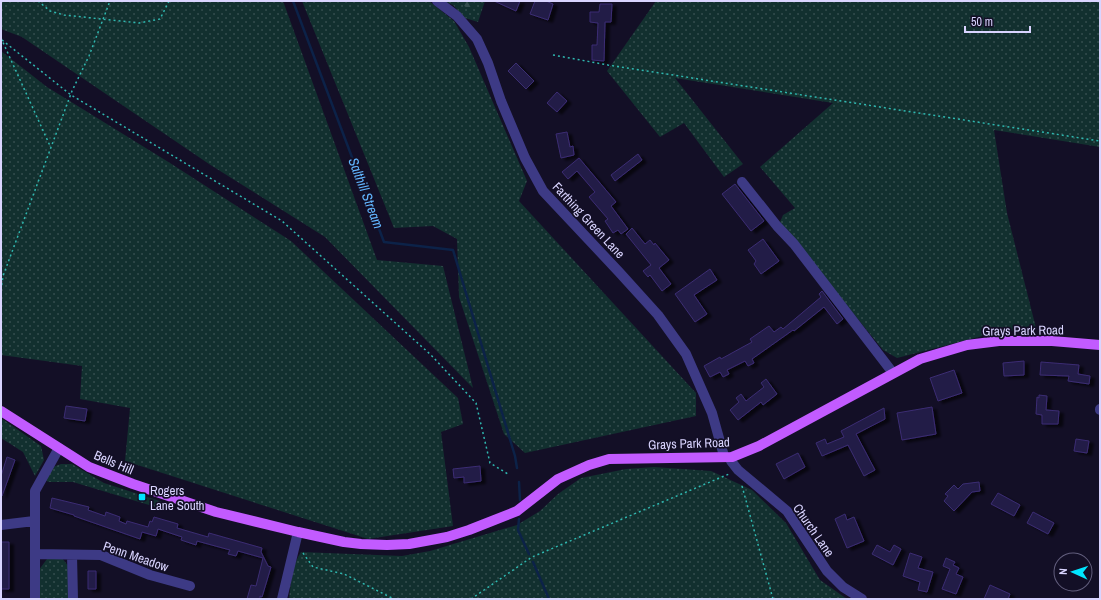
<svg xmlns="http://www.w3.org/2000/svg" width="1101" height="600" font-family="'Archivo Narrow',sans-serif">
<defs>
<pattern id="grass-dots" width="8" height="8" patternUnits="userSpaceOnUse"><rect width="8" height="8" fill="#12302f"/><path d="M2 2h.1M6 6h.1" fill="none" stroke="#344d4e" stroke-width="1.8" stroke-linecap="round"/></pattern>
<pattern id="forest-firs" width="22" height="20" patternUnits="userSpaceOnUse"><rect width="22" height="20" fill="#12302f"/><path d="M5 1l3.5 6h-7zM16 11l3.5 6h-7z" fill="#344d4e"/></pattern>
<filter id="shadow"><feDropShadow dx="4.5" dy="2.5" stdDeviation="1" flood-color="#0009"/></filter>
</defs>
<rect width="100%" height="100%" fill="#130f26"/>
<path fill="url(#grass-dots)" d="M1,1H283L377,260L443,266L473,388L325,237L209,164L22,37L1,29Z
M302,1H429L454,21L469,47L527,181L519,201L696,393V416L525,453L504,434L459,297L457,239L433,226L394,228Z
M442,1H485L478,22L465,18L453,5Z
M656,1H1100V147L994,130L1007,213L1036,328L998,332L897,358L883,350L782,225L780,222L783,215L795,208L760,167L833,103L675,78L743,164L724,177L684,123L660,137L607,71Z
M1,51L47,87L170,163L291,241L458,398L463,424L441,432L453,526L368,539L125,461L130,408L80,399L82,366L1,355Z
M1,418L41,446L44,460L35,476L23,452L1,438Z
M61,464H72L104,483L163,502L159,508L73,482H49L44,480L53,467Z
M654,467L711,471L752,490L786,523L820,580L847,599H289C291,583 292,565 301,552L402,556L430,551L517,525L540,511L558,494L581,478L626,469Z
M62,558L69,567V599H39L38,571L47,559Z"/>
<path fill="url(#forest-firs)" d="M459,1H474L470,11Z"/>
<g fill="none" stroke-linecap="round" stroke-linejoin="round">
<path stroke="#0c2248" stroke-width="2.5" d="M293,1L384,242L453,250L515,456L517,468
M519,482L520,500
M519,519L518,530L529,554
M533,562L549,599"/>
</g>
<path fill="#241b47" stroke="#3b2d73" filter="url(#shadow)" d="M494,1H520L516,11Z
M535,1H546L553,4L548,20L530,14Z
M600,4H612L611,22H605L604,61L592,60V45H597L598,23L590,22V12H599Z
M516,63L534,81L526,89L508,71Z
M557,92L567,101L557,112L547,103Z
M567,132L570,147L573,146L574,155L561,158L556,134Z
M638,154L642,160L615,181L611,175Z
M579,158L616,202L611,206L628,229L621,234L618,230L613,233L605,221L608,219L589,197L595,192L577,171L568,179L562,172Z
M735,184L764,221L751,231L722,194Z
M632,228L645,244L650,240L654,245L655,243L669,260L659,268L671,284L662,291L650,275L648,277L643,271L651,265L626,234Z
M763,239L779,261L761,274L754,264L756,261L748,250Z
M710,269L717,280L694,295L707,314L695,322L675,294Z
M822,291L843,319L837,324L824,307L794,331L793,330L752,359L754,363L748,366L745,361L727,370L729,374L723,377L720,372L710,377L704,366L720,357L721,359L752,342L750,339L769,326L774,332L781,327L783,329L821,297L819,294Z
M1024,361V375L1004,376L1003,363Z
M1041,362L1079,365L1078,374L1090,376L1089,384L1068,381L1069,376L1040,375Z
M954,370L962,393L938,401L930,378Z
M766,379L777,394L763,405L761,402L738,420L730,410L739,402L736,398L741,394L746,401L764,387L761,383Z
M1039,395L1047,396L1046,410L1059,411L1058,424H1042V415L1036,414L1037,397L1039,398Z
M66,406L87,409L85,421L64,418Z
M932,407L936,434L902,440L897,413Z
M884,408L885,419L856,434L875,470L864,476L848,445L822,456L816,443L825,439L827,444L844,437L841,431Z
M1076,439L1089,441L1087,453L1074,451Z
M798,453L805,467L784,479L776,464Z
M7,457L15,460L2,496L1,476Z
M480,466L481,481L464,483V477L454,478L453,469Z
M979,482L980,491L972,492L954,511L944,501L948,496L945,494L954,485L958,489L963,484Z
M998,493L1020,505L1014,516L991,504Z
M52,498L89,507L88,510L105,516L106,512L120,517L119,521L126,524L127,521L148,527L150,521L152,522L154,517L178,524L177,528L208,537L209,533L262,548L261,552L268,566L271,567L262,597L260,596V599H247L251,585L256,586L263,558L238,551L236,556L228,554L230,550L197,541L196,545L181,540L182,537L158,529L156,536L142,532L140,539L74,516V515L50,508Z
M1033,512L1054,523L1048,534L1027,523Z
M845,514L847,520L854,517L864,541L847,548L835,519Z
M1,542H9V589H1Z
M877,545L890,552L894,545L901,549L893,565L872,554Z
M910,553L922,557L918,568L933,572L927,592L918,590L920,582L903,576Z
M946,558L955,562L953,565L959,568L956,574L963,577L956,594L942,589L950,569L943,566Z
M88,571H96V589H88Z
M990,585L1010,594L1008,599H984Z"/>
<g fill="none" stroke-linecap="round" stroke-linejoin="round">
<path stroke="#2fb8b0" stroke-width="1.5" stroke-dasharray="2 3" stroke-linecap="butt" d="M38,1L50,11L64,15L139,23L160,19L169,1
M1,38L51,148
M2,40L71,95L282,221L431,355L476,403L490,463L508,474
M553,55L608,65L1100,141
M1,290L3,276L72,91L89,56L110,1
M742,486L773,599
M303,553L313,567L344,574L394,599
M471,599L532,557L729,474"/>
<path stroke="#3d3a85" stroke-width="10" d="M437,1L457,16L477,39L488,63L501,101L525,158L543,191L619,272L658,315L686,354L712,413L724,456
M742,182L777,226L794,244L893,373
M1100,410V409
M732,457L731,461L738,470L787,511L827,571L843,587L862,599
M1,525L34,521
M35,554L101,555L150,575L190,586
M72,555L73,599
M35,599V491L59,448
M282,599L298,532"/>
<path stroke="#c25bff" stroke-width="10" d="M1,411L89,467L133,484L216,512L298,532L344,542L361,544L387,545L409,544L447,537L469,530L517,511L558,479L589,465L609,459L732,457L759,446L920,359L967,345L999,341H1052L1100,345"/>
</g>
<rect fill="#00e5ff" stroke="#130f26" stroke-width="1.5" x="138" y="493" width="8" height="8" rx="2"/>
<g text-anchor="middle" stroke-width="3.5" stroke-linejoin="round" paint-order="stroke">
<g font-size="13" fill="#d9d4ff" stroke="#130f26">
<text transform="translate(589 220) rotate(47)" y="5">Farthing Green Lane</text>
<text transform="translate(1023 330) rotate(-1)" y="5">Grays Park Road</text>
<text transform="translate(689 443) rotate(-2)" y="5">Grays Park Road</text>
<text transform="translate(114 462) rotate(23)" y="5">Bells Hill</text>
<text transform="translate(814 530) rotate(55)" y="5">Church Lane</text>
<text transform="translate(136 556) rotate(19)" y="5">Penn Meadow</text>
</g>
<g font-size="13" fill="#d9d4ff" stroke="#130f26" text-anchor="start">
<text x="150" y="495">Rogers<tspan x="150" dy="15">Lane South</tspan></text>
</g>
<g font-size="14" font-style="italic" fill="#62b6ff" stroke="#130f26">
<text transform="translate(366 193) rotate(69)" y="5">Salthill Stream</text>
</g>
</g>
<rect width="1101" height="600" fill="none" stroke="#d9d4ff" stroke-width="4"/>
<g transform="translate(1073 572) rotate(273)"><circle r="19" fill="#130f26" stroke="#625e7d"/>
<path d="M0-3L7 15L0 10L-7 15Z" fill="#00e5ff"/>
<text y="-6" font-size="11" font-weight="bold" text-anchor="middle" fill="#d9d4ff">N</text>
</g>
<path d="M965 26v6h65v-6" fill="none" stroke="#d9d4ff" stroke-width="2"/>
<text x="971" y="26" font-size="12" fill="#d9d4ff" stroke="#130f26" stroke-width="3" paint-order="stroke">50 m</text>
</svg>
